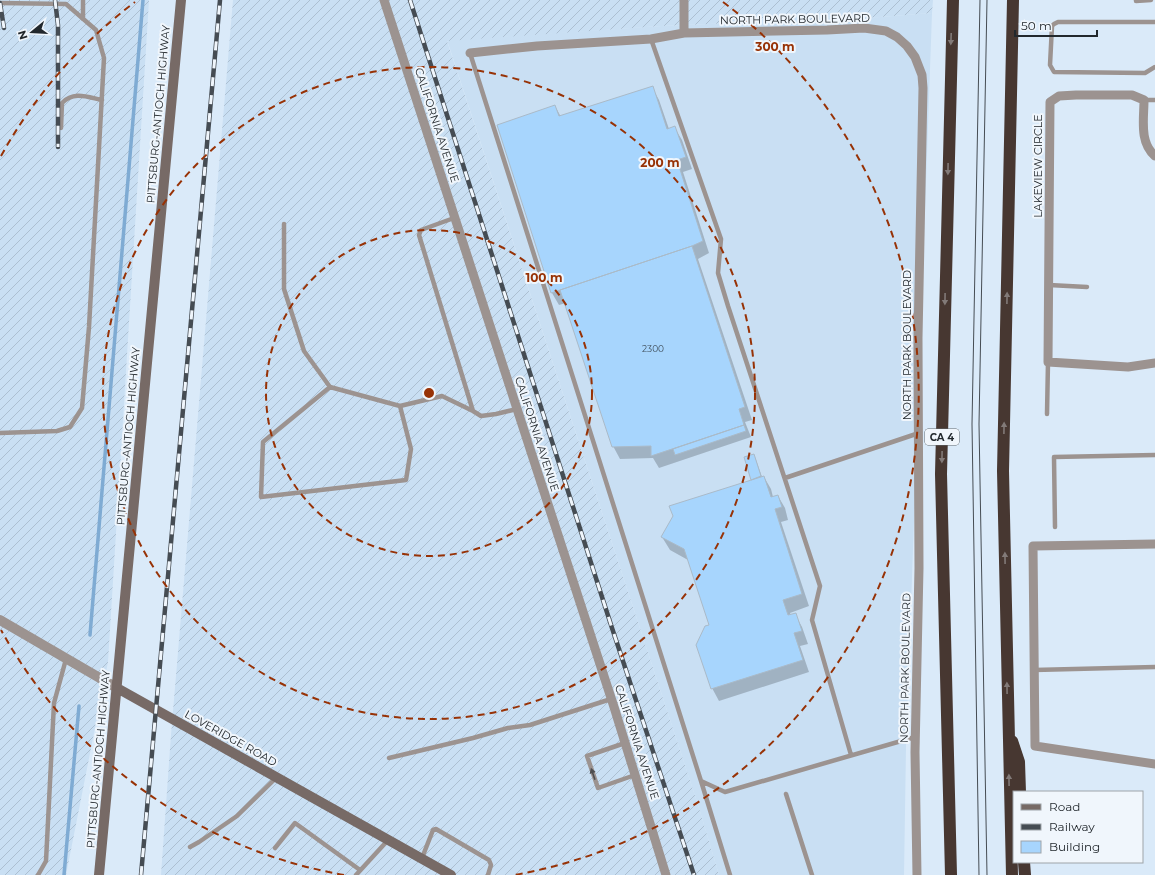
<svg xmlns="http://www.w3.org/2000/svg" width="1155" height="875" font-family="Montserrat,sans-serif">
<defs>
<pattern id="industrial-furrows" width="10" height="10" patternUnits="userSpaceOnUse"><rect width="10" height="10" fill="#c9dff3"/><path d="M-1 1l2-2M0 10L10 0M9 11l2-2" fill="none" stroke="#acbfd1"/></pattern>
</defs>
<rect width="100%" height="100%" fill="#daeaf9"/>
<path fill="#c9dff3" d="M932,13L906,747L904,875H719L699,808L447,40L661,26L880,17Z"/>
<path fill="url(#industrial-furrows)" d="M0,0H149L108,662L66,875H0Z
M233,0H933L932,13L880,17L661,26L447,41L699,808L719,875H161L171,735Z"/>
<path fill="#0003" d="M652,87L659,100L669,129L674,127L682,140L692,169L683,172L709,253L698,259L752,420L745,422L751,437L659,468L653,458L620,459L613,446L566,303L559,305L552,293L499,125L555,106L561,117Z
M755,457L762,477H764L771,489L773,497L778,496L785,508L788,520L781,522L809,606L790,613L791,616L795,614L802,627L808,644L800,646L809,672L719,701L712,688L710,626L688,560L670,550L662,537L753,480Z"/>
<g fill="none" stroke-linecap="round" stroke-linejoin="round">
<path stroke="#7fabd3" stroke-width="3.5" d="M90,635L143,0
M64,875L79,706"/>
</g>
<path fill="#a7d5fd" stroke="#aabac8" d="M653,86L667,129L675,126L686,157L677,160L703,241L692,246L551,293L497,125L555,105L559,116Z
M692,246L745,407L739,409L744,425L651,456V446L612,447L560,290Z
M744,425L746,431L675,455L673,449Z
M754,454L761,476L751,480L744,457Z
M764,476L771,497L778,495L782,507L775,509L802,594L783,600L788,615L796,613L802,631L794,633L803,660L711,689L696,645L705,626L709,625L684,549L661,537L673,516L669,506Z"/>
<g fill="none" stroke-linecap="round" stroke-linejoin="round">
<path stroke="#9c9390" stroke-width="4.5" d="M1136,0V1L1151,0
M0,3L66,4L96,30L104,58L89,327L82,408L70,427L57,431L0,433
M83,19V0
M1155,22H1058L1054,24L1052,26L1050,65L1054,72L1145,73L1155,67
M651,39L721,239L718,273L728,306L820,586L812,620L851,755
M470,53L701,781L725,792L915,737
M1144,100H1155
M61,128L62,103C74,91 87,97 102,100
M454,218L421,230L419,235L473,411L481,416L496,414L517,409
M284,224V289L304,351L330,387
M1049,285L1087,287
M400,406L330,387L263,442L261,497L406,480L411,449L400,406L442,396L473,411
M1047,414L1048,362
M785,478L919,433
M1055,527L1054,457L1155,455
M1034,670L1155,667
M625,743L587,756L598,788L635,775
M389,758L473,738L508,728L530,725L611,699
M701,781L730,875
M786,794L812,875
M190,847L199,842L237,816L277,777
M275,848L295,823L360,870
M422,858L433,830L436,829L489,860L491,865L488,875
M38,875L46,861L54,703L66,659
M356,875L389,839"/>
<path stroke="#9c9390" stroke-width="9" d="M384,0L614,707L666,875
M684,0V33
M470,53L537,46L651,39L684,33L827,30L864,28L886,31L897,37L907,46L915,57L922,75L923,88L918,338L919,568L915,752L917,875
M1155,156C1139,142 1144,119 1144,100L1132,95H1076L1059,96L1050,102L1048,362L1128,367L1155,363
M1155,544L1033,546L1035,746L1155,764"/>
<path stroke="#9c9390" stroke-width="10" d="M0,620L117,688"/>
<path stroke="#776a66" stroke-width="10" d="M117,688L451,875
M99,875L181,0"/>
<path stroke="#473731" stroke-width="12" d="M1012,741L1019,762L1020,792
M1024,862L1025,875
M951,875L941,474L953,0
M1012,875L1003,471L1013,0"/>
<path stroke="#454c53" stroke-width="1" d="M987,0L979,424L987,875
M979,875L972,424L980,0"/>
<g stroke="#454c53" stroke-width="4.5">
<path id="rail" d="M55,0L58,25V147
M410,0L612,628L694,875
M0,3L4,28
M141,875L220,0"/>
</g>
<use href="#rail" stroke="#f0f6fc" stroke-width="3" stroke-dasharray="9" stroke-linecap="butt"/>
</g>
<defs><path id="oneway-solid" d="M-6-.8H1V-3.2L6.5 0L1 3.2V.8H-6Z"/></defs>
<g fill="#827a78">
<use href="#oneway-solid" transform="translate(951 39) rotate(92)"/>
<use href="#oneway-solid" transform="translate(948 169) rotate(91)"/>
<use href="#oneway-solid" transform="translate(1007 298) rotate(-89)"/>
<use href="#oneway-solid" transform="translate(945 299) rotate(91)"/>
<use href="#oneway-solid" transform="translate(1004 428) rotate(-89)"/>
<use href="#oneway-solid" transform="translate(942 457) rotate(91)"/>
<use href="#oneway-solid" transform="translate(1005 558) rotate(-91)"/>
<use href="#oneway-solid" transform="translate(1007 688) rotate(-91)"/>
<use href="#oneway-solid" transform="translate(1009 780) rotate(-91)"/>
</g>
<use fill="#4d4d50" href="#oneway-solid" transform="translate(593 774) rotate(-109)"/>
<g fill="none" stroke="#973206" stroke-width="2" stroke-dasharray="7 5">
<circle cx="429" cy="393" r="163"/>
<circle cx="429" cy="393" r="326"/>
<path d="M344 875A489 489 0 0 1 1 630M1 156A489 489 0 0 1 135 2M723 2A489 489 0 0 1 514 875"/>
</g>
<g text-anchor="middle" stroke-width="4" stroke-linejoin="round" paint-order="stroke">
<g font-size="9" fill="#435361">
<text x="653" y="352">2300</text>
</g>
<rect fill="#f0f6fc" stroke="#60666b" stroke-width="1" x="925" y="429" width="34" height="16" rx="3"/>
<g font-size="10" font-weight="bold" fill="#22282d">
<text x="942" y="441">CA 4</text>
</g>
<g font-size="11" fill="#22282d" stroke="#f0f6fc">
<text transform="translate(795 19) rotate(-1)" y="4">NORTH PARK BOULEVARD</text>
<text transform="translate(158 114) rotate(-85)" y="4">PITTSBURG-ANTIOCH HIGHWAY</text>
<text transform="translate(437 125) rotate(72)" y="4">CALIFORNIA AVENUE</text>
<text transform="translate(1038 166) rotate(-90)" y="4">LAKEVIEW CIRCLE</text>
<text transform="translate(907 345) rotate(-90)" y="4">NORTH PARK BOULEVARD</text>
<text transform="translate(537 434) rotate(72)" y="4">CALIFORNIA AVENUE</text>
<text transform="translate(128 436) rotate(-85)" y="4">PITTSBURG-ANTIOCH HIGHWAY</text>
<text transform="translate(905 668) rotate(-89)" y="4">NORTH PARK BOULEVARD</text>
<text transform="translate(231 738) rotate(29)" y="4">LOVERIDGE ROAD</text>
<text transform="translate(637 742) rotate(72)" y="4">CALIFORNIA AVENUE</text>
<text transform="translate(98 759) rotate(-85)" y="4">PITTSBURG-ANTIOCH HIGHWAY</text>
</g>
</g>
<circle cx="429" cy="393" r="6" fill="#973206" stroke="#f0f6fc" stroke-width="2"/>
<g font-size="12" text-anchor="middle" font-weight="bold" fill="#973206" stroke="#f0f6fc" stroke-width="4" stroke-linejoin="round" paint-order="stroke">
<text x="775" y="51">300 m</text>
<text x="660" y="167">200 m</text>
<text x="544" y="282">100 m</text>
</g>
<rect x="1013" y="791" width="130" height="72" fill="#f0f6fc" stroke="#9ea4a9"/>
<rect x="1021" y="804" width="20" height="6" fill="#776a66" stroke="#9ea4a9"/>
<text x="1049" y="811" font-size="12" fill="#22282d">Road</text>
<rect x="1021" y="824" width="20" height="6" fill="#454c53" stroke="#9ea4a9"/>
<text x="1049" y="831" font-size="12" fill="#22282d">Railway</text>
<rect x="1021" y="841" width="20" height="12" fill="#a7d5fd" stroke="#9ea4a9"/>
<text x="1049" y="851" font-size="12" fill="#22282d">Building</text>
<g transform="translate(32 32) rotate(252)" stroke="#f0f6fc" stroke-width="3" paint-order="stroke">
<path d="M0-3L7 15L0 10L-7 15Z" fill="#22282d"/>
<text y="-6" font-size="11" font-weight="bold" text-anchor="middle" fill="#22282d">N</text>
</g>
<path d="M1015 30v6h82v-6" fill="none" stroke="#22282d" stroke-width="2"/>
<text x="1021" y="30" font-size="12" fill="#22282d" stroke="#f0f6fc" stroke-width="3" paint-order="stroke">50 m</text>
</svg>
